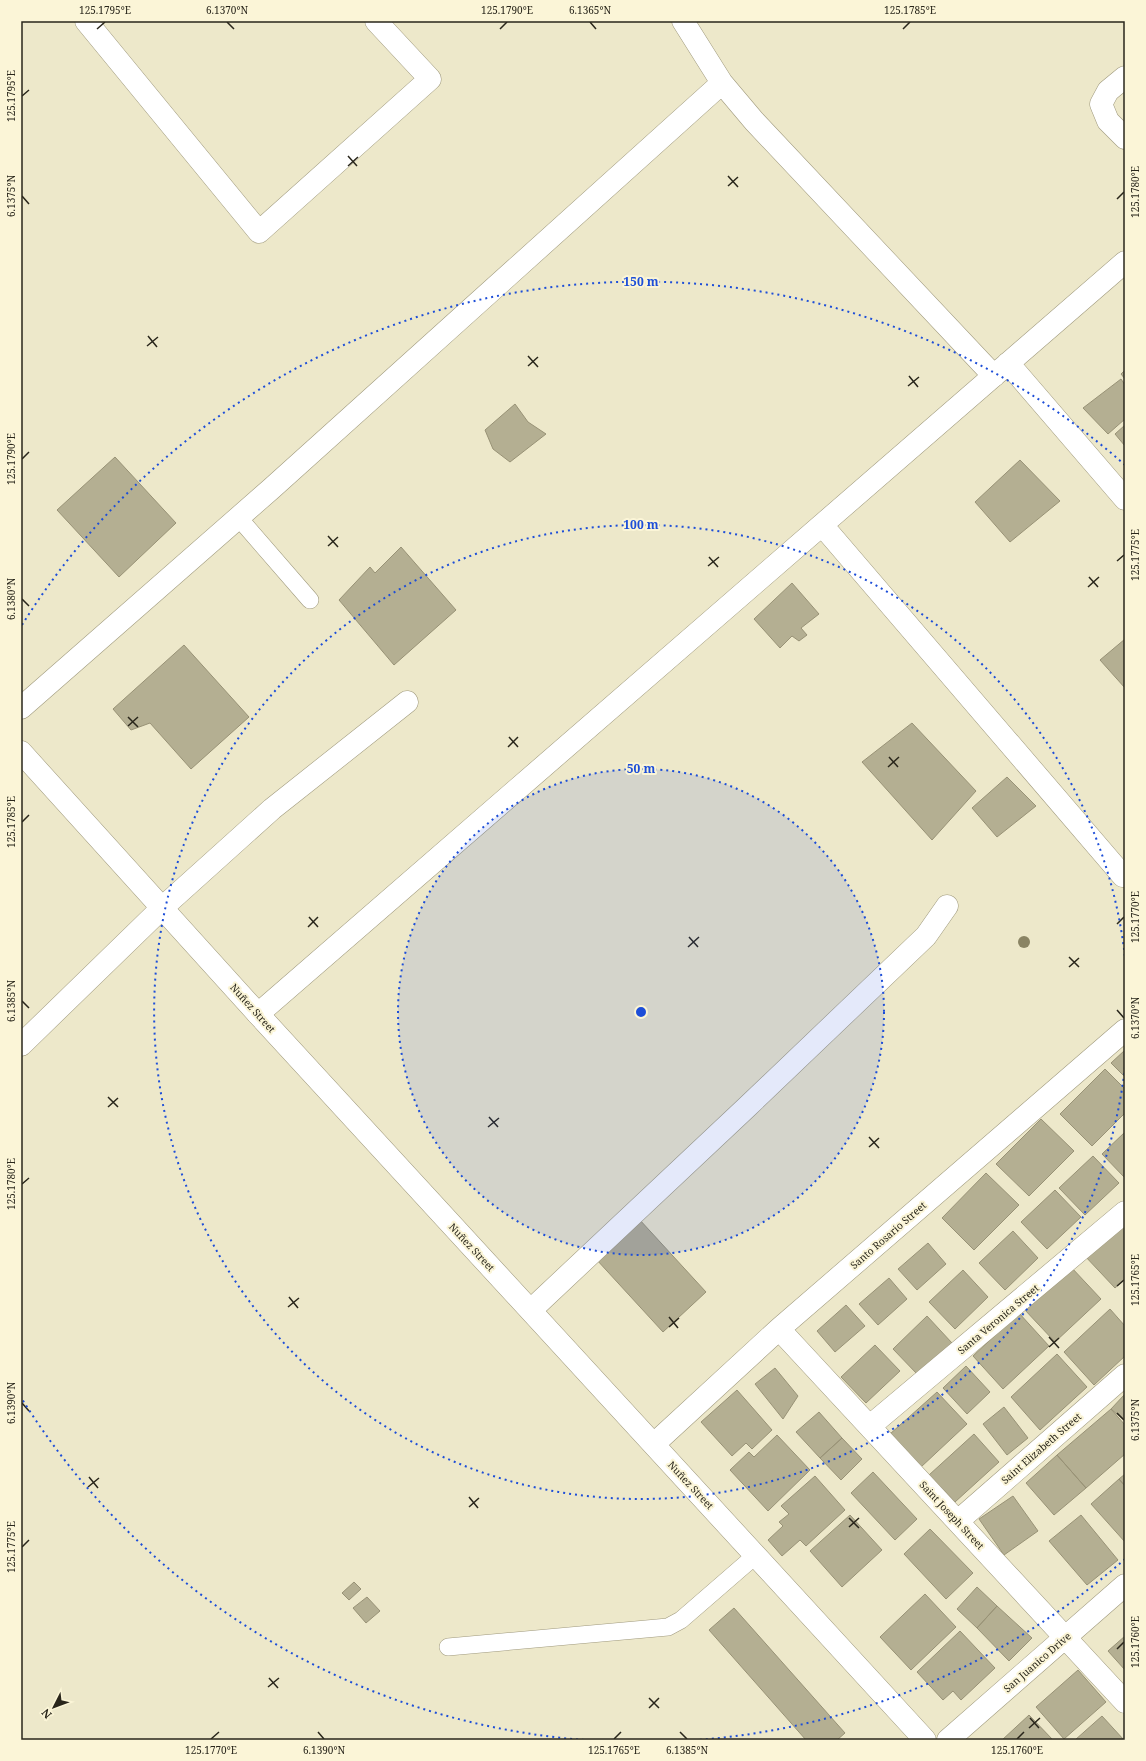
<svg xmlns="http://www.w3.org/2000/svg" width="1146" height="1761" font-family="'Noto Serif',serif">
<rect width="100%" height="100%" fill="#ede8ca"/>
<path fill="#b4af92" stroke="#989276" d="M1125,370V379L1121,374Z
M1121,379L1125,385V419L1108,434L1083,408Z
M515,404L528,422L546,434L510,462L493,449L485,430Z
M1125,425V446L1115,434Z
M115,457L176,523L119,577L57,510Z
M1020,460L1060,501L1010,542L975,502Z
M401,547L456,610L394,665L339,600L370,567L375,573Z
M792,583L819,614L801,628L807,635L799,641L792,636L780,648L754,619Z
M1125,639V688L1100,660Z
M184,645L249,717L191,769L150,723L131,730L113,709Z
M912,723L976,791L932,840L862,762Z
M1007,777L1036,806L997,837L972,808Z
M1125,1050V1077L1111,1063Z
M1105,1069L1125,1089V1113L1092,1146L1060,1114Z
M1041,1119L1074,1151L1029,1196L996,1164Z
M1125,1132V1178L1102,1154Z
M1093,1156L1119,1183L1085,1215L1059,1188Z
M986,1173L1019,1205L974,1250L942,1218Z
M1055,1190L1081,1217L1047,1249L1021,1222Z
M1125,1218V1279L1115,1288L1084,1255Z
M639,1219L706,1292L663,1332L596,1259Z
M1013,1231L1038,1258L1005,1290L979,1263Z
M928,1243L946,1264L917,1290L898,1269Z
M1071,1267L1101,1299L1055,1342L1024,1309Z
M963,1270L988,1297L955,1329L929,1302Z
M889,1278L907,1299L878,1325L859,1304Z
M846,1305L865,1326L835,1352L817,1331Z
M1110,1309L1125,1326V1356L1094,1385L1064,1352Z
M1019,1313L1049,1346L1003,1389L973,1356Z
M927,1316L952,1343L918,1375L893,1349Z
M875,1345L900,1371L866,1403L841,1377Z
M1057,1354L1087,1387L1040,1430L1011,1397Z
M966,1366L990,1392L967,1414L943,1388Z
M775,1368L798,1396L783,1419L755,1384Z
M737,1390L772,1430L752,1449L746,1443L732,1456L701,1422Z
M937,1392L967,1424L921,1467L890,1434Z
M1125,1394V1421L1111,1409Z
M1004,1407L1028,1438L1007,1455L983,1424Z
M1111,1409L1125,1425V1454L1086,1488L1057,1455Z
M819,1412L842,1438L820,1458L796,1432Z
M974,1434L999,1462L955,1502L929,1475Z
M777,1435L810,1470L768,1511L730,1470L749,1452L754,1457Z
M842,1438L862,1459L841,1480L820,1458Z
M1057,1455L1086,1488L1054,1515L1026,1483Z
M873,1472L917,1519L895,1540L851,1493Z
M1125,1474V1486L1119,1479Z
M815,1476L845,1510L806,1546L800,1540L782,1556L768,1540L783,1526L779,1522L789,1514L781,1506Z
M1119,1479L1125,1486V1542L1091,1504Z
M1013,1496L1038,1531L1004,1555L979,1519Z
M850,1515L882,1550L842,1587L810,1551Z
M1081,1515L1118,1560L1087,1585L1049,1541Z
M930,1529L973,1573L946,1599L904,1554Z
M354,1582L361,1589L349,1600L342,1593Z
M977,1587L997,1606L977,1628L957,1609Z
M925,1594L956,1627L911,1670L880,1637Z
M367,1597L380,1611L366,1623L353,1608Z
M997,1606L1032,1638L1009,1661L977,1628Z
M734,1608L845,1733L837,1740H806L709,1630Z
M960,1631L995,1668L961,1700L953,1691L943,1700L917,1672Z
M1125,1636V1670L1108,1651Z
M1078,1670L1106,1702L1064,1739L1036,1707Z
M1029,1715L1053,1740H1002Z
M1102,1716L1124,1740H1075Z"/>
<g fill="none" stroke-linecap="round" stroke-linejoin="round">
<g stroke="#9f997d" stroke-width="18">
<path id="service" d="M238,517L310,600
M448,1647L668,1627L681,1620L756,1555"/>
</g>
<g stroke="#9f997d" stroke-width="23">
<path id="minor" d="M86,21L259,232L430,79L376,21
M683,21L722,83L754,121L994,376
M1125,77L1108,91L1101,104L1108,121L1125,138
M1008,363L1125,499
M822,525L1123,876
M21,708L271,489L722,83
M258,1014L1125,262
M21,1045L162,908L272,809L407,702
M531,1310L748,1106L926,936L947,906
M779,1329L1125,1702
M870,1426L1125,1212
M654,1444L779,1329L1125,1030
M958,1521L1125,1375
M948,1740L1125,1585"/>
</g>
<g stroke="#9f997d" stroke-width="23">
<path id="tertiary" d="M21,752L258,1014L925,1740"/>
</g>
<use href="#service" stroke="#fff" stroke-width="17"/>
<use href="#minor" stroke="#fff" stroke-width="22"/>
<use href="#tertiary" stroke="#fff" stroke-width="22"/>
</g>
<circle fill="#8a8464" cx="1024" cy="942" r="6"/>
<path fill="none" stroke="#29261b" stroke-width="1.5" d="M227,22L234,29M590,22L596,29M97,29L105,22M500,29L507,22M903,29L910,22M22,96L29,90M348,156L357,166M348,166L358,157M728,176L738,187M728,186L738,177M22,196L29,204M1117,199L1124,192M148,336L157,347M147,346L158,337M528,356L538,367M528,366L538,357M909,376L918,387M908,386L919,377M22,459L29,452M328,536L338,547M328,546L338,537M709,557L718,567M1117,561L1124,555M708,566L719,557M1089,577L1098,587M1088,587L1099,577M22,599L29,606M128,717L138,727M128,726L138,717M509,737L518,747M508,747L518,737M889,757L898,767M888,767L899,757M22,822L29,815M309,917L318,927M1117,924L1124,917M308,927L318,917M689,937L698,947M688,947L699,937M1069,957L1079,967M1069,967L1079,958M22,1001L29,1008M1117,1010L1124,1018M108,1097L118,1107M108,1107L118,1098M489,1117L498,1127M488,1127L499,1118M869,1137L879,1148M869,1147L879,1138M22,1184L29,1178M1117,1286L1124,1280M289,1297L298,1308M288,1307L299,1298M669,1317L678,1328M669,1327L679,1318M1049,1337L1059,1348M1049,1347L1059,1338M22,1403L29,1411M1117,1413L1124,1420M89,1477L98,1488M88,1487L99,1478M469,1497L478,1508M469,1507L479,1498M849,1518L859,1528M849,1527L859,1518M22,1547L29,1540M1117,1649L1124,1642M269,1678L278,1688M268,1687L279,1678M649,1698L659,1708M649,1708L659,1698M1030,1718L1039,1728M1029,1728L1040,1718M318,1732L324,1739M680,1732L687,1739M211,1739L219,1732M614,1739L621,1732M1017,1739L1024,1732"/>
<circle cx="641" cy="1012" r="243" fill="#1d4ed8" fill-opacity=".12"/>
<g fill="none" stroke="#1d4ed8" stroke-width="2" stroke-dasharray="2 4">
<circle cx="641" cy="1012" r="243"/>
<path d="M1125 1067A487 487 0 1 1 1125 957"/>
<path d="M1125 1559A730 730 0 0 1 698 1740M584 1740A730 730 0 0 1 22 1399M22 625A730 730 0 0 1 1125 465"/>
</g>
<g text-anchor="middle" stroke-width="4" stroke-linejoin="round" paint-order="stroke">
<g font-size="10" fill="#29261b" stroke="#fbf5d7">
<text transform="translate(253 1008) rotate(48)" y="4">Nuñez Street</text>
<text transform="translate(888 1235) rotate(-41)" y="4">Santo Rosario Street</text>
<text transform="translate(472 1247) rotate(47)" y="4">Nuñez Street</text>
<text transform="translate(998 1319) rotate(-40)" y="4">Santa Veronica Street</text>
<text transform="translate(1041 1448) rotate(-41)" y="4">Saint Elizabeth Street</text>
<text transform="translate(691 1485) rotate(47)" y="4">Nuñez Street</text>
<text transform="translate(952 1515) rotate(47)" y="4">Saint Joseph Street</text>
<text transform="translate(1037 1662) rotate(-41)" y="4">San Juanico Drive</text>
</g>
</g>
<circle cx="641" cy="1012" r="6" fill="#1d4ed8" stroke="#fbf5d7" stroke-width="2"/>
<g font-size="12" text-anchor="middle" font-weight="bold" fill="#1d4ed8" stroke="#fbf5d7" stroke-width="4" stroke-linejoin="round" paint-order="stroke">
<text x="641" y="286">150 m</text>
<text x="641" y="529">100 m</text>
<text x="641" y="773">50 m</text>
</g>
<rect width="1146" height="1761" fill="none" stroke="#fbf5d7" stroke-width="44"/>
<g transform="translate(54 1707) rotate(228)" stroke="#fbf5d7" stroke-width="3" paint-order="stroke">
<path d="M0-3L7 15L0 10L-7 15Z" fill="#29261b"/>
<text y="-6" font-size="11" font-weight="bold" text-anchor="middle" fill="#29261b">N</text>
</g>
<rect x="22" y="22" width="1102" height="1717" fill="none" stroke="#29261b" stroke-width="1.5"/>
<g font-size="10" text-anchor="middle" fill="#29261b">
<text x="105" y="14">125.1795°E</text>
<text x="227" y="14">6.1370°N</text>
<text x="507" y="14">125.1790°E</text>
<text x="590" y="14">6.1365°N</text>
<text x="910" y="14">125.1785°E</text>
<text transform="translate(11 96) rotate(-90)" y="4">125.1795°E</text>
<text transform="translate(1135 192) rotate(-90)" y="4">125.1780°E</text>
<text transform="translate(11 196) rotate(-90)" y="4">6.1375°N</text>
<text transform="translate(11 459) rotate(-90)" y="4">125.1790°E</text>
<text transform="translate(1135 555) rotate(-90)" y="4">125.1775°E</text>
<text transform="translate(11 599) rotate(-90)" y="4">6.1380°N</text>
<text transform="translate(11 822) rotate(-90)" y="4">125.1785°E</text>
<text transform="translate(1135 917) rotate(-90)" y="4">125.1770°E</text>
<text transform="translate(11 1001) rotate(-90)" y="4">6.1385°N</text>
<text transform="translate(1135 1018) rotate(-90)" y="4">6.1370°N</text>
<text transform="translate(11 1184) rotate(-90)" y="4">125.1780°E</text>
<text transform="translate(1135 1280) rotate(-90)" y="4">125.1765°E</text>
<text transform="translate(11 1403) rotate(-90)" y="4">6.1390°N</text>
<text transform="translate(1135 1420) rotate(-90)" y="4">6.1375°N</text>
<text transform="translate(11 1547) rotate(-90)" y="4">125.1775°E</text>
<text transform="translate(1135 1642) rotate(-90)" y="4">125.1760°E</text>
<text x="211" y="1754">125.1770°E</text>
<text x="324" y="1754">6.1390°N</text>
<text x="614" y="1754">125.1765°E</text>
<text x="687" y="1754">6.1385°N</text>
<text x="1017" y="1754">125.1760°E</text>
</g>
</svg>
